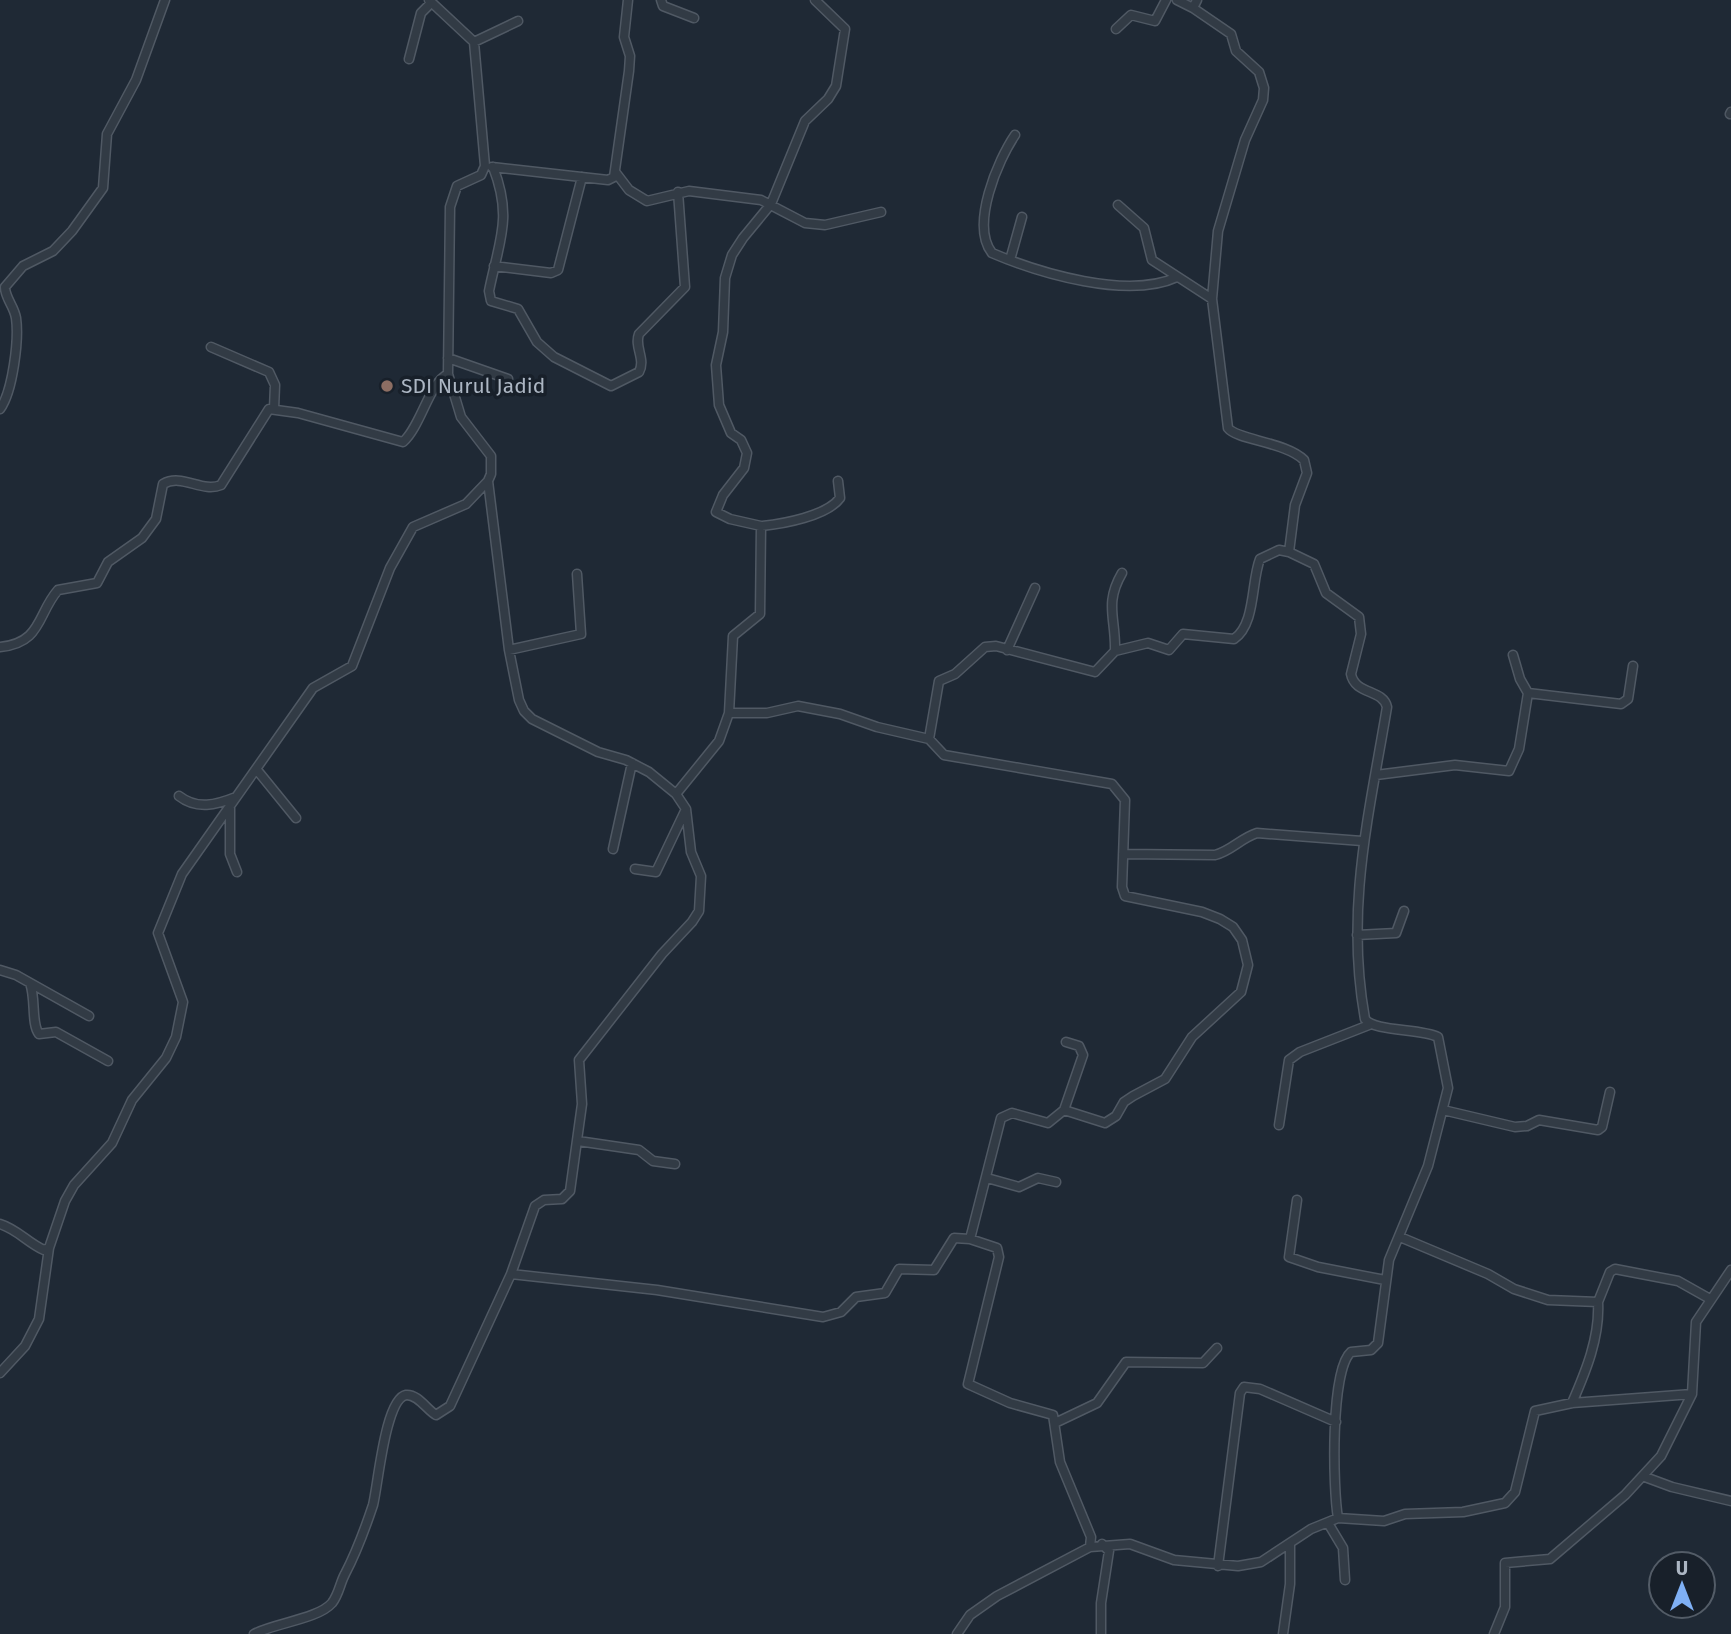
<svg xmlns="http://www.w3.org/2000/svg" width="1731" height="1634" font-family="'Fira Sans',sans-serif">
<rect width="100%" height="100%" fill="#1f2935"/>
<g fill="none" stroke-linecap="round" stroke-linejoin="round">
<g stroke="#505964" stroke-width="11">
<path id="street" d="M661,0L663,6L694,18
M1177,0L1193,8
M1116,29L1131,15L1155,21L1166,0
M474,42L518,21
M409,59L421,13L430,4
M1730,114L1731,112
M1015,135C998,160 970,225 992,253C1039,273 1128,300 1177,277
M492,167L608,180L614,177L629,71L630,56L624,37L628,0
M493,167C513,218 499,241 489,291L491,301L518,309L537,342L554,357L611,386L639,372C646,359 634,347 639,334L685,287L678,192
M616,173L629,190L647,201L689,191L761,200L805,223L825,225L881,212
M1118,205L1144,228L1152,260L1212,299
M1010,260L1022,217
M494,266L551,273L558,270L582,177
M211,347L269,372L275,385L274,409
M448,358L508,379
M0,409C13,391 19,339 16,318C14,306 5,298 5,287L23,266L53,251L72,231L103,188L107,134L136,80L165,0
M761,526C783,524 827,516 840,498L838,481
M0,647C42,643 37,614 58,590L97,583L108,562L142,538L156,519L163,484C182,473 202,493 221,485L269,409L298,413L403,442C421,426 429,383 448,374
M509,650L581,634L577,574
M1007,650L1035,588
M1115,651C1116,618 1104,604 1122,573
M1528,693L1621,704L1628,699L1633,666
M729,713H767L798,706L840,714L877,727L929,739L939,681L955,674L985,647L996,646L1095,672L1115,651L1148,643L1169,650L1183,634L1234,639C1256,624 1251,581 1260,559L1279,550L1289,552
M929,739L944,755L1112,784L1125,800L1122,887L1125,896L1202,912L1220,919L1233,927L1242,940L1248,965L1241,992L1192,1037L1165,1079L1133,1096L1124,1102L1116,1116L1105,1123L1064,1110
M257,770L296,818
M1376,775L1455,765L1509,771L1519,749L1528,693L1520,679L1513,655
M676,794L719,741L729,713L733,636L760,614L761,526L730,519L716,512L723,495L744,468L747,453L741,440L731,433L719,405L716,365L723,332L725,278L732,255L743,238L771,204L805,121L828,99L836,86L845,29L815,0
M179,796C197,810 216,805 236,797
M230,805V854L237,872
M613,849L632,763
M1123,854L1215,855C1231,851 1241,838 1257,833L1362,841
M635,869L656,872L686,809
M1357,935L1396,933L1404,911
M0,970L16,975L89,1016
M30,983C36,999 31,1024 39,1034L56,1032L108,1061
M1443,1110L1515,1127L1527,1126L1539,1120L1598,1130L1602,1127L1610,1092
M1279,1125L1289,1060L1300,1052L1369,1025
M578,1141L639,1150L653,1161L675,1164
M987,1178L1019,1187L1038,1178L1056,1182
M1297,1200L1289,1257L1318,1267L1385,1280
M0,1224C17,1229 28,1243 44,1250L49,1248L65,1201L74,1185L112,1143L132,1100L166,1058L176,1037L183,1002L158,933L182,874L313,688L352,666L390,568L413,527L466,504L488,481
M1400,1237L1488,1274L1514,1289L1548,1300L1598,1302L1610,1272L1615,1269L1678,1281L1710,1299
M970,1239L1001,1118L1012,1113L1048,1123L1064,1110L1083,1055L1079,1046L1066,1042
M511,1274L657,1290L823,1317L841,1312L856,1297L885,1293L899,1269L934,1270L954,1238L970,1239L997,1248L999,1257L968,1384L1010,1403L1053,1415L1060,1462L1091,1537L1090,1547
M0,1373L25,1346L39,1319L49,1248
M1572,1403C1586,1371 1600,1337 1598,1302
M1055,1423L1097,1403L1126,1362L1203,1363L1217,1348
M1645,1477L1672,1487L1731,1501
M1338,1518L1384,1521L1405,1514L1463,1512L1505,1503L1515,1492L1535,1411L1572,1403L1692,1394L1696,1322L1731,1270
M1328,1523L1343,1548L1345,1580
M1218,1566L1240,1393L1244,1387L1260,1389L1336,1422
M254,1634C275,1623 318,1619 332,1603C339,1594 340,1583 345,1574C357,1551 365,1529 373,1505C378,1486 385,1399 406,1395C418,1394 427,1410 436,1415L450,1406L511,1274L535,1206L544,1200L562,1199L570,1191L582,1104L579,1060L662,954L692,922L699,911L701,876L691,852L686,809L676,794L649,772L626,760L598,752L532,719L524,711L519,700L509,650L488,481L491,474V456L461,417L448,374L450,207L457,186L481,175L485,166L474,42L429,0
M957,1634L970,1615L997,1596L1090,1547L1130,1544L1174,1560L1238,1566L1261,1562L1311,1529L1338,1518C1333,1490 1330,1370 1351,1352L1371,1350L1378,1343L1389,1260L1428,1166L1448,1088L1438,1037C1421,1028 1374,1032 1365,1019C1345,909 1369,815 1387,707C1383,689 1355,695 1351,674L1361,634L1359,617L1326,593L1314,564L1289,552L1295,505L1307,473L1304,460C1286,442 1237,440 1228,428L1212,299L1218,231L1245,140L1263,100L1264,88L1259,72L1236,51L1231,34L1193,8L1197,0
M1101,1634V1603L1109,1551L1102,1544
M1283,1634L1290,1584V1545
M1494,1634L1505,1607V1563L1550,1559L1625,1495L1661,1456L1692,1394"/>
</g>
<use href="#street" stroke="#323b45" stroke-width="8"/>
</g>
<circle fill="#8d6e63" stroke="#18202a" stroke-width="2.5" cx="387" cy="386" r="7"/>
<g text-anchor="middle" stroke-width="7" stroke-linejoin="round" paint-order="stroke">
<g font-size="21" fill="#acb6c3" stroke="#18202a" text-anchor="start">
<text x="401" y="393">SDI Nurul Jadid</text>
</g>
</g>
<g transform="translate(1682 1585)"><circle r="33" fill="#18202a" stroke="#535c67" stroke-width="2"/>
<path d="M0-5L12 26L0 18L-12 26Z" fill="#7fb0f5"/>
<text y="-10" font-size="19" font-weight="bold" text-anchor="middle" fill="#acb6c3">U</text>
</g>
</svg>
